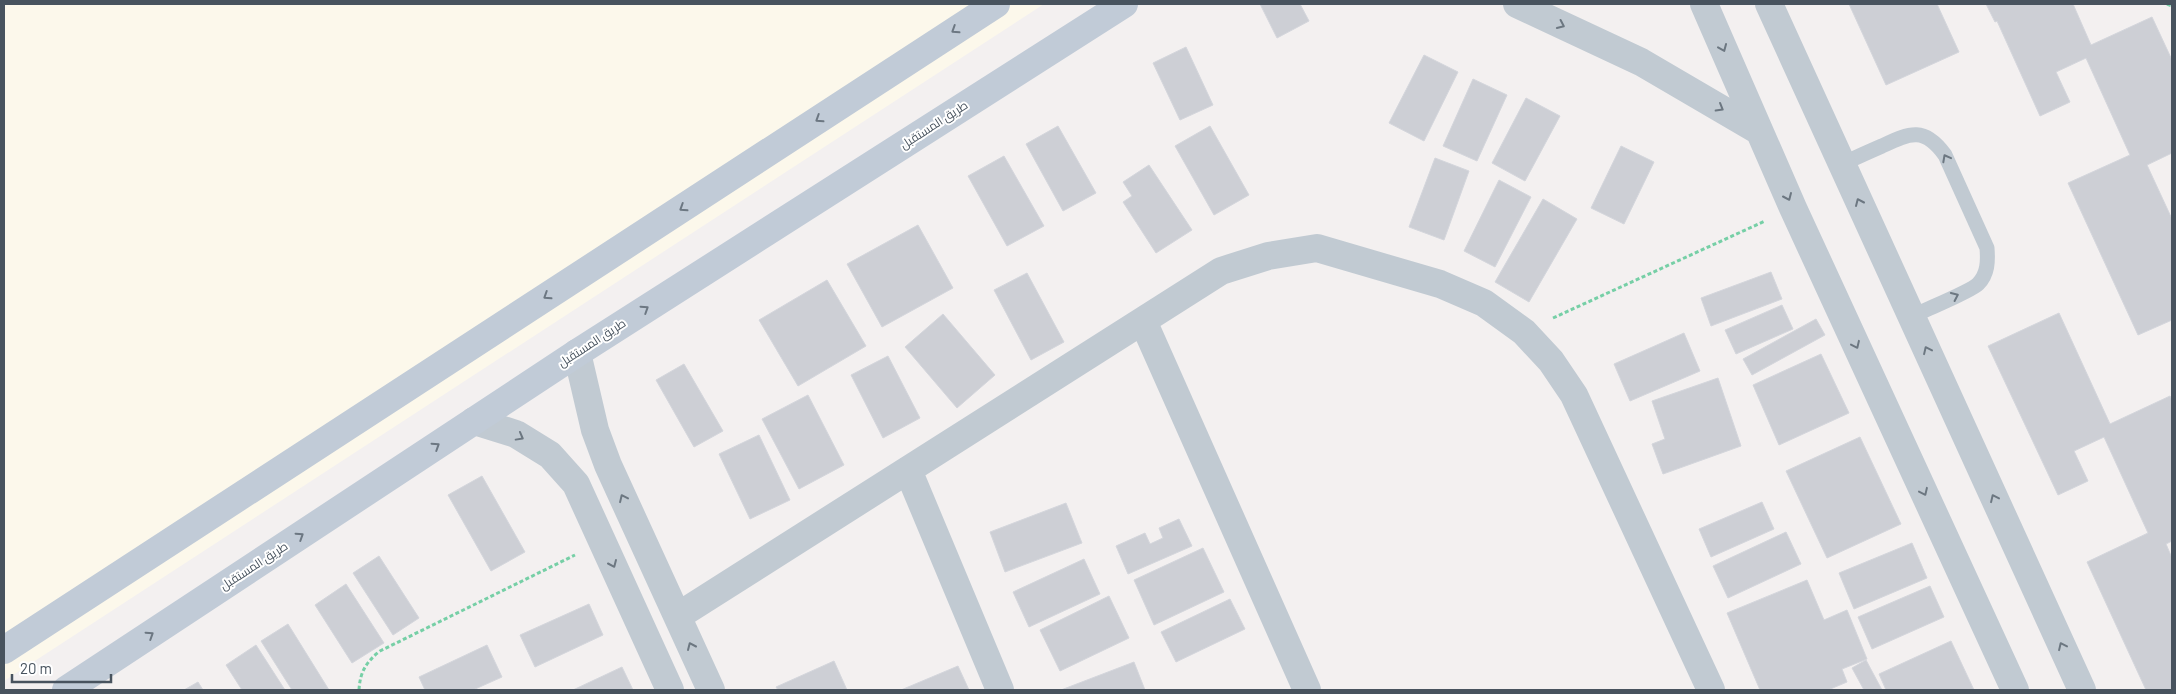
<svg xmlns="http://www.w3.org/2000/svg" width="2176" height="694" font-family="Barlow,Cairo,sans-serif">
<rect width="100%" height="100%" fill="#f3f0f0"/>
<path fill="#fcf8eb" d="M4,4H1044L4,681Z"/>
<path fill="#cdcfd5" stroke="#d4d6dc" d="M1260,4H1300L1309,21L1277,38Z
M1849,4H1937L1959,52L1886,85Z
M1986,4H2073L2091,45L2152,17L2172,60V153L2147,165L2172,219V320L2138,335L2068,183L2130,155L2086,58L2056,72L2070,102L2040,116L1997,21L1995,22Z
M1186,47L1213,105L1180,120L1153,63Z
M1424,55L1458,72L1424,141L1389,123Z
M1473,79L1507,95L1477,161L1443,146Z
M1526,98L1560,116L1525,181L1492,163Z
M1058,126L1096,193L1063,211L1026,144Z
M1210,126L1249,195L1214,215L1175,146Z
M1621,146L1654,162L1624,224L1591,208Z
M1004,156L1044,226L1007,246L968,176Z
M1435,158L1469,171L1444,240L1409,227Z
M1149,165L1192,230L1156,253L1123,202L1132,196L1123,182Z
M1499,180L1531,197L1495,267L1464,251Z
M1543,199L1577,219L1529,302L1495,282Z
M918,225L953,288L882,327L847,264Z
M1771,272L1782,299L1711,326L1701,298Z
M1027,273L1064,342L1031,360L994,290Z
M827,280L866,346L798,386L759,320Z
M1782,305L1793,329L1736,354L1725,330Z
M2059,313L2110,424L2170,396L2172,400V541L2166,544L2172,558V690H2146L2087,562L2148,533L2104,437L2074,451L2088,481L2058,495L1988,346Z
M943,314L995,375L957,408L905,347Z
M1816,319L1825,335L1752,375L1743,359Z
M1684,333L1700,371L1630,401L1614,364Z
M1821,354L1849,413L1779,445L1753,385Z
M888,356L920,418L883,438L851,375Z
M684,364L723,431L694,447L656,380Z
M1718,378L1741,446L1663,474L1652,444L1665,439L1652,401Z
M808,395L844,465L799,489L762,419Z
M759,435L790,500L750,519L719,454Z
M1860,437L1901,524L1827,558L1786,471Z
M482,476L525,552L491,571L448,495Z
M1762,502L1774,529L1711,557L1699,529Z
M1066,503L1082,543L1005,572L990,532Z
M1179,519L1192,546L1128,574L1116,546L1145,533L1150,544L1163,538L1159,528Z
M1786,532L1801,564L1728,598L1713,566Z
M1912,543L1927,578L1854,609L1839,573Z
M1203,548L1224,592L1154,625L1134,580Z
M379,556L419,618L393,635L353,573Z
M1084,559L1100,594L1029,627L1013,592Z
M1807,580L1824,620L1847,610L1867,659L1842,669L1847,682L1828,690H1760L1727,613Z
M346,584L384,643L352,663L315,605Z
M1930,586L1944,617L1872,649L1858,617Z
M1109,596L1129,638L1060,671L1040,630Z
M1230,599L1245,629L1176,662L1161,632Z
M589,604L603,635L535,667L520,635Z
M288,624L329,690H292L261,641Z
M1951,641L1974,690H1886L1879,674Z
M256,645L285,690H242L226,665Z
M487,645L502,677L473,690H425L419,677Z
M1866,660L1882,690H1864L1852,668Z
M834,661L847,690H778L776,687Z
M1134,662L1145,690H1061Z
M958,666L969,690H901Z
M622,667L633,690H573Z
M198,682L203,690H184Z"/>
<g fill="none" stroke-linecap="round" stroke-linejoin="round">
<path stroke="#76cfa6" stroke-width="3" stroke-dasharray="4 2.5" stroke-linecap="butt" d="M2167,4L2172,6
M1553,318L1765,221
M359,690C360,672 366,662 380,651L575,555"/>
<path stroke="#c1cad2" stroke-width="15" d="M1842,164C1855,158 1868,152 1882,146C1910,133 1924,126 1945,155L1987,248C1988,261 1988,274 1978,284C1970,292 1924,310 1911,317"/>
<path stroke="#c1cad2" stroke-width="28" d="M1517,4L1641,62L1759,131
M1704,4L1793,208L2015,690
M1769,4L2082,690
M1143,321L1307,690
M577,353L595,430L608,465L711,690
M474,421L516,434L550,455L576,484L670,690
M908,470L1000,690
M678,616L1221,271L1268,256L1317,248L1440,284L1484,303L1524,332L1551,361L1574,395L1711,690"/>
<path stroke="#c1cbd7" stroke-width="28" d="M4,650L996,4
M66,690L577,353L1124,4"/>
</g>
<defs><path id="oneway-chevron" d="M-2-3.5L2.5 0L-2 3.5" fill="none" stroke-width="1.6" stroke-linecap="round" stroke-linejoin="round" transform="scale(1.25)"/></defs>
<g stroke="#6c7781">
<use href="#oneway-chevron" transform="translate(1561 25) rotate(25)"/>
<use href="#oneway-chevron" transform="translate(1723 48) rotate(67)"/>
<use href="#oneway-chevron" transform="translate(1720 108) rotate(30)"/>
<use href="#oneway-chevron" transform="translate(1946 158) rotate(-118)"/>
<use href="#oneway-chevron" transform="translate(1788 197) rotate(66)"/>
<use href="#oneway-chevron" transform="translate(1859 202) rotate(-114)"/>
<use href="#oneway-chevron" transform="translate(1955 296) rotate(-25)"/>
<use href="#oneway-chevron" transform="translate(1856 345) rotate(65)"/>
<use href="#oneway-chevron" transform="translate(1927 350) rotate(-115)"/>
<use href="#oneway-chevron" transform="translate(520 437) rotate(29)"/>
<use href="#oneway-chevron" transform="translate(1924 492) rotate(65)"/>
<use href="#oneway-chevron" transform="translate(623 498) rotate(-115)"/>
<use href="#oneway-chevron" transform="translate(1994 498) rotate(-115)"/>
<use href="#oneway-chevron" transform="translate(613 564) rotate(66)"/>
<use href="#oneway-chevron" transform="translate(691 646) rotate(-114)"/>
<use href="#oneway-chevron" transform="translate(2062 646) rotate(-115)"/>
</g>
<g stroke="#6c7782">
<use href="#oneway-chevron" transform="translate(955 30) rotate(147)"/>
<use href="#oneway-chevron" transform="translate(819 119) rotate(147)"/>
<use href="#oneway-chevron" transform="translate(683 208) rotate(147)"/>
<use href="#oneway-chevron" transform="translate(547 296) rotate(147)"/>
<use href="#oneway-chevron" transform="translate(645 309) rotate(-33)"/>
<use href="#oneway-chevron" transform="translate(436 446) rotate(-33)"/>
<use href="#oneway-chevron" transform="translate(300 536) rotate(-33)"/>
<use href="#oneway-chevron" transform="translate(150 635) rotate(-33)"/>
</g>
<g text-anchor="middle" stroke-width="4" stroke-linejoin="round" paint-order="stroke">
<g font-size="12" fill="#48535e" stroke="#fff">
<text transform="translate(934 125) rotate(-33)" y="4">طريق المستقبل</text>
<text transform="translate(592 343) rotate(-33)" y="4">طريق المستقبل</text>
<text transform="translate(254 566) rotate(-33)" y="4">طريق المستقبل</text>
</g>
</g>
<rect width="2176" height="694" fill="none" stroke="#48535e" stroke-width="10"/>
<path d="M12 674v8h99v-8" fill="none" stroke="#48535e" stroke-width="2.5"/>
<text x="20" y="674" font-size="15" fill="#48535e" stroke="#ffffff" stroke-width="4" paint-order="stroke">20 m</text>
</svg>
